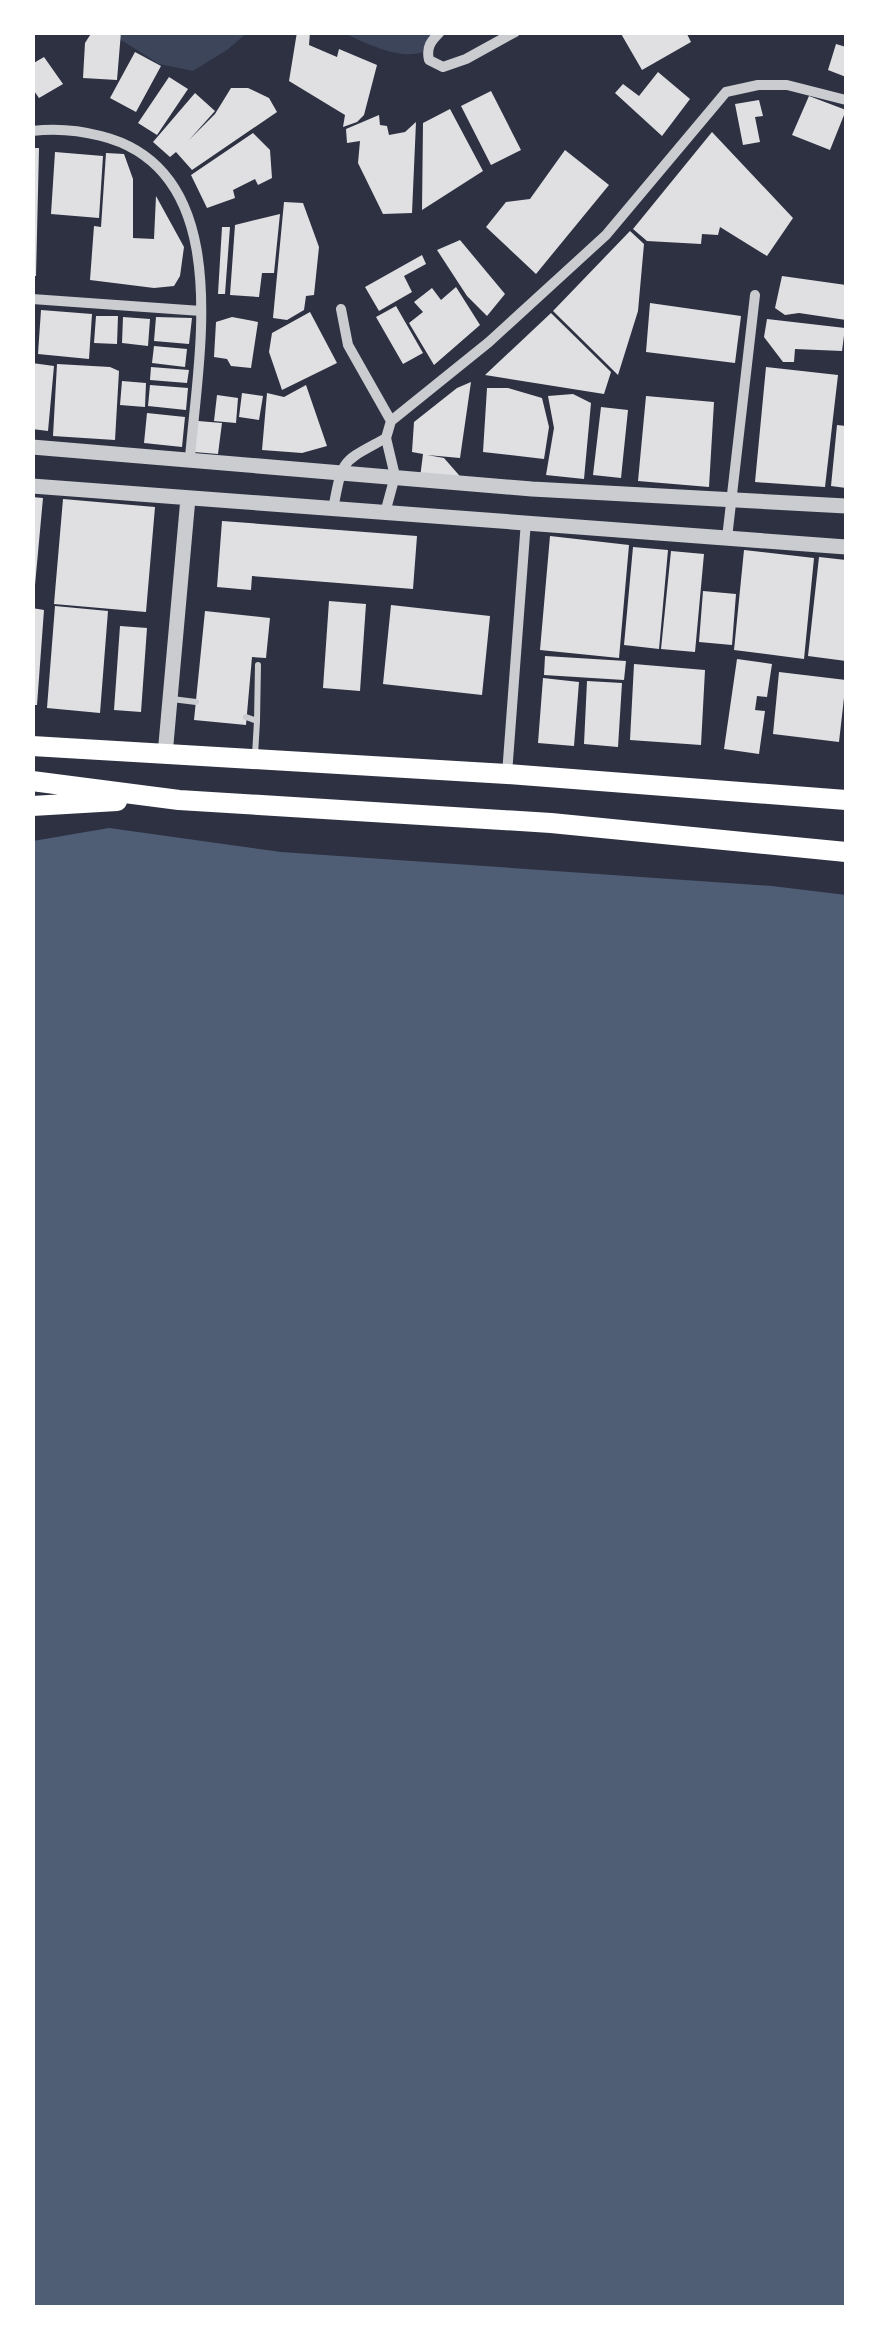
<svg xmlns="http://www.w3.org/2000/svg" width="879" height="2340" font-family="Barlow,sans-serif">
<rect width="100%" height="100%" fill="#2d3142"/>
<path fill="#3c4559" d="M110,33H247L227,50L193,71L159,64Z
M343,33H445C421,73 376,47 343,33Z"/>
<path fill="#4f5d75" d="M109,828L281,852L772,886L846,895V2307H33V841Z"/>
<path fill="#e0e0e3" d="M92,32H121L117,80L83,78L85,43Z
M297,32H310L309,45L337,57L339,49L377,65L364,115L357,122L343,127L345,115L289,81Z
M620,32H686L691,42L642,70Z
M836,44L846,47V77L828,70Z
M135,52L161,66L136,112L110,98Z
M44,57L63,84L39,98L32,88V64Z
M658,72L690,99L662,136L615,93L623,84L639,96Z
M169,77L188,89L157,135L138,123Z
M231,88H248L269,98L277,112L192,170L176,152L170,157L153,142L195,93L215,111L189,140L215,114Z
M491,91L521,150L491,165L461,106Z
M809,96L846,110L830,150L792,135Z
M759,100L763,116L755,117L760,142L743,145L735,104Z
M450,109L483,171L422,210L423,123Z
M379,115L380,125L387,126L389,135L405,132L416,122L412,213L383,214L358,163L360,141L347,143L346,129Z
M712,132L793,218L767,256L720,227L718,235L702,234L701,244L647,241L633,229Z
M253,133L270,150L272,178L258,185L255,179L233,190L235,198L207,208L191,175Z
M32,148H39L36,276H32Z
M565,150L609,185L536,274L486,227L506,202L530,199Z
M55,152L103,156L99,218L51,214Z
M106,153L124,154L133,179V238L154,239L156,196L184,247L180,276L174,286L154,288L90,280L94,226L101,227Z
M284,202L303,203L319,247L314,295L306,296L304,310L287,320L273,318Z
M280,214L274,273H262L259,297L230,295L235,225Z
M222,227H230L225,294H218Z
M630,231L644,244L638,311L618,375L553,311Z
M460,240L505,294L487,316L467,296L437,250Z
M422,255L426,264L404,276L412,292L379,311L365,287Z
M782,276L846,285V320L799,313L785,315L775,308Z
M456,287L480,325L434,365L409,323L423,312L414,302L432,288L441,300Z
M650,303L741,316L735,363L646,352Z
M396,306L423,353L403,364L376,317Z
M41,310L92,314L89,359L38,354Z
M310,312L337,363L282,390L269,352L272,333Z
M551,313L611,372L604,394L485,375Z
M96,316H118L117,344L94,343Z
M123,317L150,319L148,346L122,343Z
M156,317L192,318L189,344L154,341Z
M232,317L258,322L251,368L231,366L227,359L214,357L216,322Z
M767,319L845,328L842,351L795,349L794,362H783L764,337Z
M154,346L187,349L185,367L152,363Z
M32,363L54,366L48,431L32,429Z
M57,364L110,367L119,371L115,440L53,436Z
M151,367L189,370L187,383L150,380Z
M766,367L838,375L825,487L755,482Z
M122,381L146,383L145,407L120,405Z
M471,382L460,458L427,455L444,458L465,482L420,478L423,454L412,452L414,422L457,388Z
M150,385L188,388L186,410L148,406Z
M306,385L327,446L302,453L262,450L267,393L284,397Z
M487,388H508L542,398L549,427L544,459L483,452Z
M242,393L263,396L259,420L239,417Z
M573,394L591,403L584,479L546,475L554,428L548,396Z
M217,395L238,398L236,423L214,421Z
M646,396L714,402L709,487L638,481Z
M601,407L628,410L621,478L593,475Z
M147,413L185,417L182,447L144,443Z
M198,421L222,423L218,454L194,452Z
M837,425L846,426V488L831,486Z
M32,497L43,498L35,585H32Z
M63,499L155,507L146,612L54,604Z
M222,521L417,536L413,589L252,576L251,590L217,587Z
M550,536L629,545L619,658L540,650Z
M633,547L668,550L659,649L624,645Z
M744,550L814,558L804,659L734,650Z
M671,551L704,554L695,652L661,649Z
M819,557L846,560V661L808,656Z
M703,591L736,594L732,645L699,642Z
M329,601L366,604L360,691L323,688Z
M391,605L490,616L482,695L383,684Z
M55,606L108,611L100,713L47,708Z
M32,608L44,610L37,705H32Z
M205,611L270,618L266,658L252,657L246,725L194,720Z
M120,626L147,628L141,712L114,710Z
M545,656L626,661L624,680L544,675Z
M737,659L772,664L767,697L757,696L755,710L765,711L759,754L724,749Z
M634,664L705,670L701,745L630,740Z
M779,672L846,680L839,742L773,734Z
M543,678L579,682L574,746L538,743Z
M587,681L622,683L618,747L584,744Z"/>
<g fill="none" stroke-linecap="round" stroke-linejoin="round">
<path stroke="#caccd0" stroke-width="6" d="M172,699L196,702
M246,717L257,721L255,755
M257,721L258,665"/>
<path stroke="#caccd0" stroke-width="10" d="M440,32C431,41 426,47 429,60L443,67L466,59L515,32
M32,131C56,128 78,130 101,136C237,170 198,355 190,458
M32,299L201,311
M341,309L348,345L391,421
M333,509C343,457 341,463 386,438
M385,513L395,476L386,438L391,421L489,342L606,235L726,92L758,85H787L846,100
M727,538L755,295
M507,774L526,521"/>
<path stroke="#caccd0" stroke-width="15" d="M32,447L532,489L846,506
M32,486L846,547
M165,755L188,498"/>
<path stroke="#fff" stroke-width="20" d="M32,746L507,774L846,800
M32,781L179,800L551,823L846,852
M32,806L117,801"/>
</g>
<rect width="879" height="2340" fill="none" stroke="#ffffff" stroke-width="70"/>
</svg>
